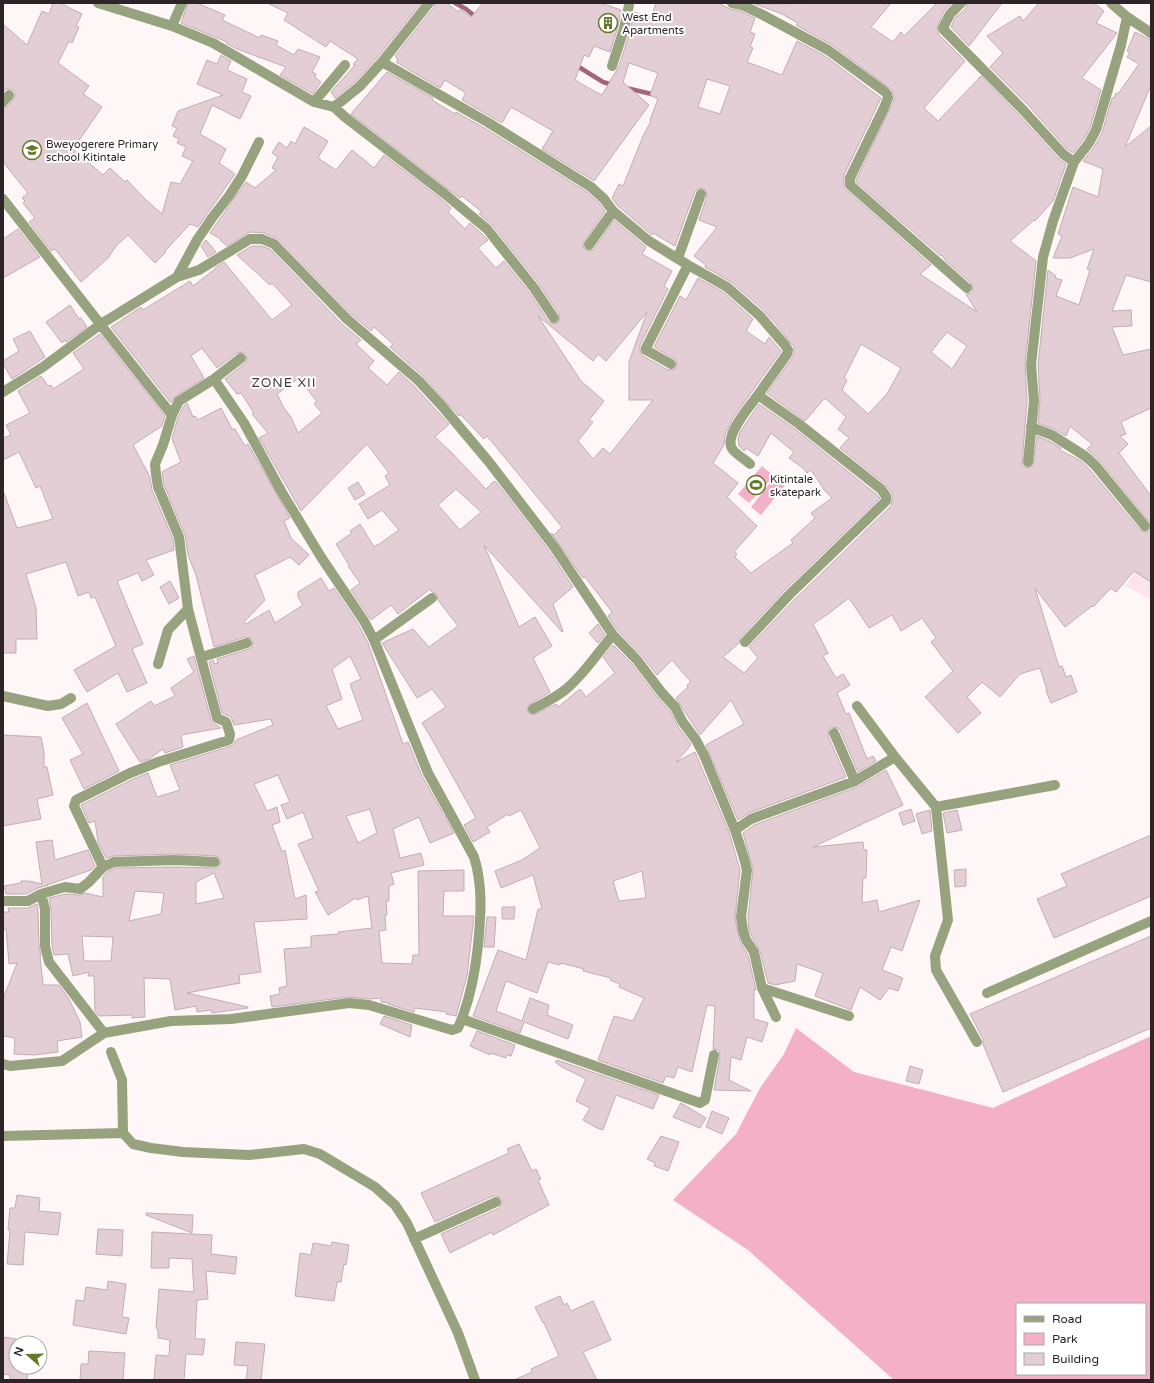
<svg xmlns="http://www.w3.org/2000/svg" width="1154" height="1383" font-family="'Varela Round',sans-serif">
<rect width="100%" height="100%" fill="#fff6f8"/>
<path fill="#fde4ec" d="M1151,543V600L1126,586Z"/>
<path fill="#f3b0c7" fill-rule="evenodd" d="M762,466L774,476L749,503L738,494Z
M775,477L785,485L761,515L751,507Z
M796,1028L854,1072L993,1108L1151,1036V1380H894L748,1250L673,1200L736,1134L760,1088L784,1054ZM1017,1304H1145V1374H1017Z"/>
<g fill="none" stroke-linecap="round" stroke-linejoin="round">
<path stroke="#a5667d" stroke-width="4.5" d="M455,3L466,9L477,18
M574,64L603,82L613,85
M626,88L656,95"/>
</g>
<path fill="#e4ced5" stroke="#c3adb4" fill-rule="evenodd" d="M53,3H60L82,14L76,26L79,27L72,43L69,41L58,63L89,86L83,94L102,107L73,149L103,175L110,168L125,182L127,180L146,200L162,214L171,182L180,184L193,161L182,156L186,147L177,143L179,139L173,136L177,128L172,126L178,111L223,95L197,84L207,60L217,64L221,55L231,61L227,70L247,79L242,92L251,96L240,119L212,105L200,134L226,149L219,163L235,174L198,227L190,224L165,251L166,252L155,263L128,235L116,246L108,258L81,282L55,249L51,251L29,222L35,218L23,203L25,201L22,198L28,193L3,162V108L8,106L15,96V92L11,89H6L3,92V24L27,45L42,11L49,14Z
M188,3H197L225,15L222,20L260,38L261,35L278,41L276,45L294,55L298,49L320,57L312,72L316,74L315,77L321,82L313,94L280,75L286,67L237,49L226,43L227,42L181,23Z
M267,3H421L377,58L356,81L335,98L331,92L355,65L353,64L358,59L330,41L326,47L284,20L288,13Z
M435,3H447L458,12L460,9L471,17L483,3H601L621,10L618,27L610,52L594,46L589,57L584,55L575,80L594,91L602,95L619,66L630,31L634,12L648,16L649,14L652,15L656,3H718L730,9L740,11L755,18L750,32L755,34L750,47L753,48L747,62L782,75L797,41L825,56L881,98L844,175V188L931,265L920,274L977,312L966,294L972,293L973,290L971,283L945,260L942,255L941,256L856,182V180L894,100V96L892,90L832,45L796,25L798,23L782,14L755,4L891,3L871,27L893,42L901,32L904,36L937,3H952L944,11L937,28L939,35L965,61L924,108L938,121L981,76L1018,114L1058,158L1066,164L1061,179L1059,181L1060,182L1053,201L1035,221L1034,220L1010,241L1036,261L1025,364L1027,401L1022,464L1024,467L1028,468L1033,465L1037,436L1049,441L1061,448L1060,450L1081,461L1090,470L1140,530L1146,532L1151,528V582L1134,571L1116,592L1111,588L1093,607L1092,606L1065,627L1035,588L1059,667L1062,666L1066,677L1071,675L1077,692L1051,703L1046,691L1047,690L1040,668L1020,674L1000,697L982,682L967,697L981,713L958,733L925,697L953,671L931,642L936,638L922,618L901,631L892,615L869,628L849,598L828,614L813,624L828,653L823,656L836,678L843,674L850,685L837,693L846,714L849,713L867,759L873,756L876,761L858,772L840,730L838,728L832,727L829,729L828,736L846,777L749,813L738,820L706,745L744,724L731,700L700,735L676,698L688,687L687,685L691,682L672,660L657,675L642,656L618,631L608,616L612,612L585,577L583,578L551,533L554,535L562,527L487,436L484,439L460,414L459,416L423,376L390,347L393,344L374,327L371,331L351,314L278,239L264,233L250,232L227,246L220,240L221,239L210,233L246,182L255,188L276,170L272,168L278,157L272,153L279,142L287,148L291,141L295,144L304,127L328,141L318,158L336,170L352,150L374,168L384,155L441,199L451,208L448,212L465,229L470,223L482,234L488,240L478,248L496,268L504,261L529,292L549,322L554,324L558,323L560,318L559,314L539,284L492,225L479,214L482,212L462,196L460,198L351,114L387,72L433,98L432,100L455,114L456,112L486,129L587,192L599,203L605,211L584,242L583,247L586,250L589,251L594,249L614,220L646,247L642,254L672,271L664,286L668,289L640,345V350L643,356L668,370L675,369L677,364L676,360L654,347L680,296L686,300L698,278L723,292L753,319L746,331L765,344L769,337L781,351L733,418L725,435L724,445L713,463L738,483L727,497L757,526L734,552L737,554L735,557L751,573L793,543L791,540L815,518L811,513L832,498L825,491L811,470L807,473L803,468L789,458L794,452L771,433L758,456L746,448L744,451L739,446L738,439L740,432L759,404L795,429L876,494L880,498L784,591L740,638L739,643L723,657L744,673L758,658L749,647L794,600L891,506L892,501V493L885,484L840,448L849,438L838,429L846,417L826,399H824L805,421L767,393L792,358L794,352V347L777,326V325L760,307L731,282L705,267L706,265L694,256L717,227L699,220L707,196L706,190L700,188L695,191L675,246L653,233L652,235L618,206L612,198L619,184L623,186L643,136L651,121L650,120L658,99L650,95L658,73L629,63L623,82L649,105L594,181L542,149L553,131L511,107L502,123L462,100L466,93L445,80L440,88L396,62L398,60L395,56L434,7ZM707,79L730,86L720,114L698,107ZM647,312L629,362V400H653L610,454L603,448L593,459L578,441L593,422L589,420L604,401L581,381L538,316L593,361L598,354L606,361ZM947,332L967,346L952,369L931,352ZM861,344L901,368L887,394L868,414L842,390L847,380L844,378Z
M967,3H1002L969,46L951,27L955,18L966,8Z
M1039,3H1094L1104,11L1096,23L1117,33L1082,78L1101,90L1090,128L1084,139L1073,153L1067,149L1028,105L990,67L1003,53L987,36L1020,16L1023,21Z
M1135,32L1151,40V85L1125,147L1151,126V282L1126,275L1112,311L1131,310L1132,326L1112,327L1123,355L1151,349V408L1121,422L1126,434L1120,436L1128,444L1119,453L1151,496V524L1100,461L1087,449L1092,444L1070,426L1066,436L1054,429L1038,423L1040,400L1038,365L1048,270L1056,276L1055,278L1062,280L1056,296L1079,305L1090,270L1087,269L1094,249L1070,258H1053L1062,236L1058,234L1073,187L1098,197L1103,169L1083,161L1094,147L1102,133L1112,98H1114L1116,93L1118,94L1139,64L1127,57L1130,52L1127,51Z
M18,229L40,257L3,278V239Z
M206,240L216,252L208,257L201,246Z
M252,246H261L270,249L342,324L361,340L356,344L374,361L368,368L387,385L399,372L414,386L449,424L435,437L451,452L486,489L494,481L497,483L550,552L573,587L553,604L563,631L562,632L484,545L519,627L535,617L552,646L533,658L550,692L530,704L527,708L528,712L533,715L556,704L558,707L580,689L586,697L615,673L603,657L613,645L632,664L657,697L670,711L677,725L690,743L691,745L676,762L695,752L729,832L740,870L735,918L740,942L748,955L756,990H754V1019L768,1023L762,1042L747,1037L741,1060L731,1057L729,1080L751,1091L714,1090L720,1056L719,1050L713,1049L715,1006L707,1005L692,1072L678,1067L674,1078L666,1076L663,1083L598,1060L614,1016L633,1021L644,998L619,987L620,984L610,980L611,978L583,971L584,969L561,963L560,965L548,962L537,993L506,981L496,1011L522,1021L530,998L549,1005L547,1015L573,1025L568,1039L524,1022L520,1033L473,1016L498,950L526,960L538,909H542L533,875L501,888L495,871L522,860L540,848L521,810L509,816L508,814L487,827L490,832L473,842L464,825L476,818L429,734L422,723L446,707L432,689L417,698L382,643L413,629L429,647L458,626L438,600L437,594L432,592L430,589L398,614L391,605L371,620L351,590L360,583L348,566L349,565L336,544L352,533L350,531L360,524L374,547L378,544V545L399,530L382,510L368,519L359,504L390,485L385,476L389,473L367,444L301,511L259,438L268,433L252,414L254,413L241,393L237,394L225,379L245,363L247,358L246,354L243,352L237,353L217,368L202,348L191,356L204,378L176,396L171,403L111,327L141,307L143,310L190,281L193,286L215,269V268L224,262L272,320L292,305L272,283L270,285L237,255ZM299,378L317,402L314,404L322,413L298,433L291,417L284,408L277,394ZM456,489L481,512L460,530L438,505ZM642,871L646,898L619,901L613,881Z
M70,305L79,319L81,318L87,327L66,342L65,340L62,343L46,322Z
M30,331L45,357L12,379L3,364V361L19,351L13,339Z
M100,334L165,416L162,426L133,445L150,477L152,490L173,539L174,550L146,560L154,575L142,581L138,573L117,581L143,644L132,649L147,683L127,692L118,673L87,692L74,670L116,646L95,597L91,598L89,592L78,596L66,562L26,574L36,608L37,639H16V653H3V493H4L17,528L53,519L40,486L36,488L19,452L3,460V438L11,435L6,425L30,413L18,391L41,376L48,386L51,385L53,389L84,369L73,353Z
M187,403L193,417L195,416L198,420L221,408L232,429H235L245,446L248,444L290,518L284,521L291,538L309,555L299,565L290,557L255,575L265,600L244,622L246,624L269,610L275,623L303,605L298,597V592L321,578L329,591L334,588L358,624L368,643L403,744L408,742L422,776L454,833L430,843L419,817L393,829L400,858L421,853L424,865L391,873L394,884L389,886V901H386L387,915H385L386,930L379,931L382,963L412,964L413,955H419L418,871L464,870V891H444L443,916H474L467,976L456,1016L446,1014L447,1012L415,1008L414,1012L388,1004L389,1003L381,1002V998L370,999L348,997L272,1007L270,996L280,994L279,988L287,986L284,949L311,947V936L339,934L338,932L372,928L368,896L357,900L356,898L328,915L315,892L319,891L298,844L313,838L303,812L287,819L281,805L290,802L278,775L254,784L267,811L277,807L280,822L272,825L282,852L285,850L295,899L306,895L307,919L254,922L261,972L239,975L240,983L187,993L248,1007V1008L212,1013L211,1010L197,1012L196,1006L175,1010L170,979L144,978L145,1017L132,1018V1015L99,1016L95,1011L94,976H88L89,972L73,976L68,954L54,955L52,945L51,909L49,898L66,894L79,895L85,893L103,897V877L107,872L116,868L175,867L215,868H218L221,863V859L216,856L175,854L114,856L106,858L98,842L95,821L89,823L81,805L133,779L148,773L157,797L180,790L170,765L231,746L234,744L236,740L273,725L271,719L234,725L231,717L222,713L209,662L213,660L215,664L218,663L217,659L249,649L252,647L253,641L251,638L245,637L214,647L196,575L188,555L185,535L164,485L162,472L181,462L172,439L178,417L184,406ZM350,656L361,679L350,684L363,720L338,729L326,706L342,699L332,669ZM370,809L377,833L358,843L346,816ZM214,873L224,898L196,904V882ZM135,891L164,893L161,914L129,921ZM82,936L113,937L111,961H84Z
M358,482L365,494L355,500L348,488Z
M170,581L179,598L169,604L160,587Z
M598,624L605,635L598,643L589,633Z
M194,656L211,720L212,722L221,728L181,735L183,747L165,753L163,749L149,759L140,762L116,724L151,701L154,706L175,696L171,688L194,672L187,659Z
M87,703L119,771L84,789L70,760L83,754L62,718Z
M3,735L41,737L44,752V767H47L53,795L37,799L41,819L3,826Z
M886,770L903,805L813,847L863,842L864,850H867L866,878H863L862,903L877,900L879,912L920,900L902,951L891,947L882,970L903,978L898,991L889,988L880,1000L860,987L851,1010L815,996L823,973L797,964L795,981L775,985L768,983L760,951L752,937L749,929L748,917L753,869L743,833L754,825L857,787Z
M911,809L915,821L903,825L899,813Z
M930,810L932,831L922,834L916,814Z
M957,810L962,830L947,833L943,813Z
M1151,835V896L1054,938L1037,899L1067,886L1061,874Z
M52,840L55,860L88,850L95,866L91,870L47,885H48L38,888L26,894H6L4,886L21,883V881H29L42,884L36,842Z
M966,869V886L955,887L954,870Z
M37,904L38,910L39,946L41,956H40L43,985H59L69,999L80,1022L82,1037L57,1041L58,1052L34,1055L14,1054L15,1038L3,1036V999L17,963L9,964L6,929H3V912H9L8,908H28Z
M502,907H515L514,919H502Z
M487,917H496L494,947H484Z
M1151,936V1028L1003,1092L983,1044V1039L970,1014Z
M384,1016L412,1025L410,1037L380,1024Z
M477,1031L515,1045L511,1056L507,1055L506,1058L491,1053L490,1055L470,1046Z
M557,1060L659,1095L653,1109L616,1095L603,1130L597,1128L583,1120L590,1108L576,1101L586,1079L562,1067L555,1062Z
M910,1066L923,1070L919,1084L906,1081Z
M681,1103L706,1118L700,1128L673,1117Z
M712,1111L729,1118L722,1134L706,1127Z
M661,1136L679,1142L668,1171L654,1166L655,1163L647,1159Z
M519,1144L532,1171L536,1169L541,1179L538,1180L549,1205L493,1235L492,1232L450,1253L441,1234L499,1208L502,1203V1199L497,1196H493L435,1222L421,1193L509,1153L507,1149Z
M17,1195L40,1198L39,1211L61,1213L58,1235L25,1232L23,1265L7,1264L10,1230H8L10,1208H15Z
M146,1213L193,1215L192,1233L146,1215Z
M98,1229L123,1230L122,1256L96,1254Z
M152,1232L212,1235L211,1254L237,1257L235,1274L206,1271L208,1299L197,1300L195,1339H205L203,1355L186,1354L184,1380H154L156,1355L169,1356L170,1340L158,1338V1329L156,1328L159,1289L194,1292L192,1259L169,1258V1268H151Z
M332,1242L349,1245L346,1265L344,1264L341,1282H337L334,1301L295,1296L300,1253L311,1255L313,1243L331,1246Z
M108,1281L126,1284L122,1317L129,1318L126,1334L73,1325L76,1300L84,1301L86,1287L107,1290Z
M560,1296L564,1305L567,1303L571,1311L593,1301L611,1340L583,1352L597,1380H514L532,1372L531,1369L559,1356L544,1323H543L535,1307Z
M3,1337L16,1339V1367H29L27,1380H10V1375L3,1374Z
M236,1342L265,1344L261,1380H246L248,1366L234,1365Z
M89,1351L125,1353L123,1380H80L81,1364H88Z"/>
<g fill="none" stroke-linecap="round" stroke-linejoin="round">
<path stroke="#97a27f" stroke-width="10" d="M98,3L172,26L213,43L314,102L334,107L345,117L445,194L487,229L534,288L554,318
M732,3L742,5L761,14L828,50L884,91L887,94L888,98L884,108L850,178V185L967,288
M961,3L950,14L943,28L944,30L1023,110L1063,154L1074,162L1089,143L1096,130L1121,45L1127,17
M1111,3L1127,17L1151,33
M172,26L182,3
M382,62L489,123L591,187L604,199L613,211L649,241L688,265L727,287L760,316L785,345L788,350L787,354L758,395L799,424L881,489L886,496V501L789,595L745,642
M612,66L624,29L629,5
M3,102L9,95
M314,102L345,65
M334,107L360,86L382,62L429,3
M3,199C59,271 115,344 172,415L163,445L155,464L156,474L158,487L179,537L188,609L217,718L226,722L230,734L229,740L158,762L130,773L76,800L74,806L103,867
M589,245L613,211
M678,258L701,194
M177,277L197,240L212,218L229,196L242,176L259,142
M671,364L646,350V348L688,265
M3,392L43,367L101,324L177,277L199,270L250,239H262L274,244L347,319L419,381L442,406L489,462L555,548L613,635L637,660L662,693L675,707L682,721L696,740L704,755L735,830L744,858L747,870L741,917L743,930L746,940L754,952L762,988L776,1017
M172,415L179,401L214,379L241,358
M1031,427L1052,435L1085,456L1095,465L1145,526
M1028,462L1034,401L1031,365L1043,257L1053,221L1074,162
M750,464C745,459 737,455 733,450C722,437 750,406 758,395
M374,640L432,598
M202,657L247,643
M158,664L168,630L188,609
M3,696L48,706L61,704L71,698
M857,706L895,757L936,807L948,920L935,956L936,970L977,1042
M533,709C544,703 555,698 565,690C584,675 597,653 613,635
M834,733L855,781
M936,807L1055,785
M735,830L751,819L855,781L895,757
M41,894L45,909V946L49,962L104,1033
M3,901H28L41,894L65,887L80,889L89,882L103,867L114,862L175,860L215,862
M762,988L849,1016
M987,993L1151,921
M462,1019L700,1103L705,1100L714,1055
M111,1052L122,1080L123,1133
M3,1064L10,1066L62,1061L104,1033L171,1021L231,1019L349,1003L369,1005L452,1030L458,1028C470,1001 475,974 478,945C481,915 483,885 474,857L428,773L374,640L364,621L321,557L281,491L244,423L214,379
M3,1136L123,1133L133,1144L151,1148L183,1152L249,1155L304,1149L320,1154L375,1187L395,1205L407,1223L458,1333L475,1380
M414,1239L496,1202"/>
</g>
<defs>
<g id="building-ring" transform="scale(1)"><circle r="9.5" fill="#fff" stroke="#65792a" stroke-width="1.5"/><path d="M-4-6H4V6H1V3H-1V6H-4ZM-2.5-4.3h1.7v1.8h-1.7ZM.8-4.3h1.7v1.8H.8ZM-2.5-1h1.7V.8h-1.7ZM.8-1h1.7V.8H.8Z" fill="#65792a"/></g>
<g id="school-ring" transform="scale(1)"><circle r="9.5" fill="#fff" stroke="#65792a" stroke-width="1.5"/><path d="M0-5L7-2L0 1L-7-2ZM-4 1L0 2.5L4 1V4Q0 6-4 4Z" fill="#65792a"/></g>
<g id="stadium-ring" transform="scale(1)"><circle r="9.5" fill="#fff" stroke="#65792a" stroke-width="1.5"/><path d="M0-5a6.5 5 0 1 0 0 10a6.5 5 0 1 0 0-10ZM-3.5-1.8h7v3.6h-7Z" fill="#65792a"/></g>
</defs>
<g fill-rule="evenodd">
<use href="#building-ring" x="608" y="23"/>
<use href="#school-ring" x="32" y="150"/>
<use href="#stadium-ring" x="756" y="485"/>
</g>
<g text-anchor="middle" stroke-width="4" stroke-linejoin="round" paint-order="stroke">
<g font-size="11" fill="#2c2426" stroke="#fff" text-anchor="start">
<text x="622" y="21">West End<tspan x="622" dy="13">Apartments</tspan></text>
<text x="46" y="148">Bweyogerere Primary<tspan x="46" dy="13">school Kitintale</tspan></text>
<text x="770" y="483">Kitintale<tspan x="770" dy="13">skatepark</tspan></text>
</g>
<g font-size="13" letter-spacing="1" fill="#48373c" stroke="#fff">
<text x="284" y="387">ZONE XII</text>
</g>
</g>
<rect width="1154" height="1383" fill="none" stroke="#2c2426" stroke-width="8"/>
<rect x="1016" y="1303" width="130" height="72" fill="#ffffff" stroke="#aba7a8"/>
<rect x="1024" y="1316" width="20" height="6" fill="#97a27f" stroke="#aba7a8"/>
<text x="1052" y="1323" font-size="12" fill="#2c2426">Road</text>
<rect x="1024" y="1333" width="20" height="12" fill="#f3b0c7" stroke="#aba7a8"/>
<text x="1052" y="1343" font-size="12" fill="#2c2426">Park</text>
<rect x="1024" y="1353" width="20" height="12" fill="#e4ced5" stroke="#aba7a8"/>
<text x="1052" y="1363" font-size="12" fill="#2c2426">Building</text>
<g transform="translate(28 1355) rotate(290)"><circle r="19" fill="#ffffff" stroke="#aba7a8"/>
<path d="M0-3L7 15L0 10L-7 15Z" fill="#65792a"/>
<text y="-6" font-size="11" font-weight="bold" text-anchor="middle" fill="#2c2426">N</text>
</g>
</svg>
